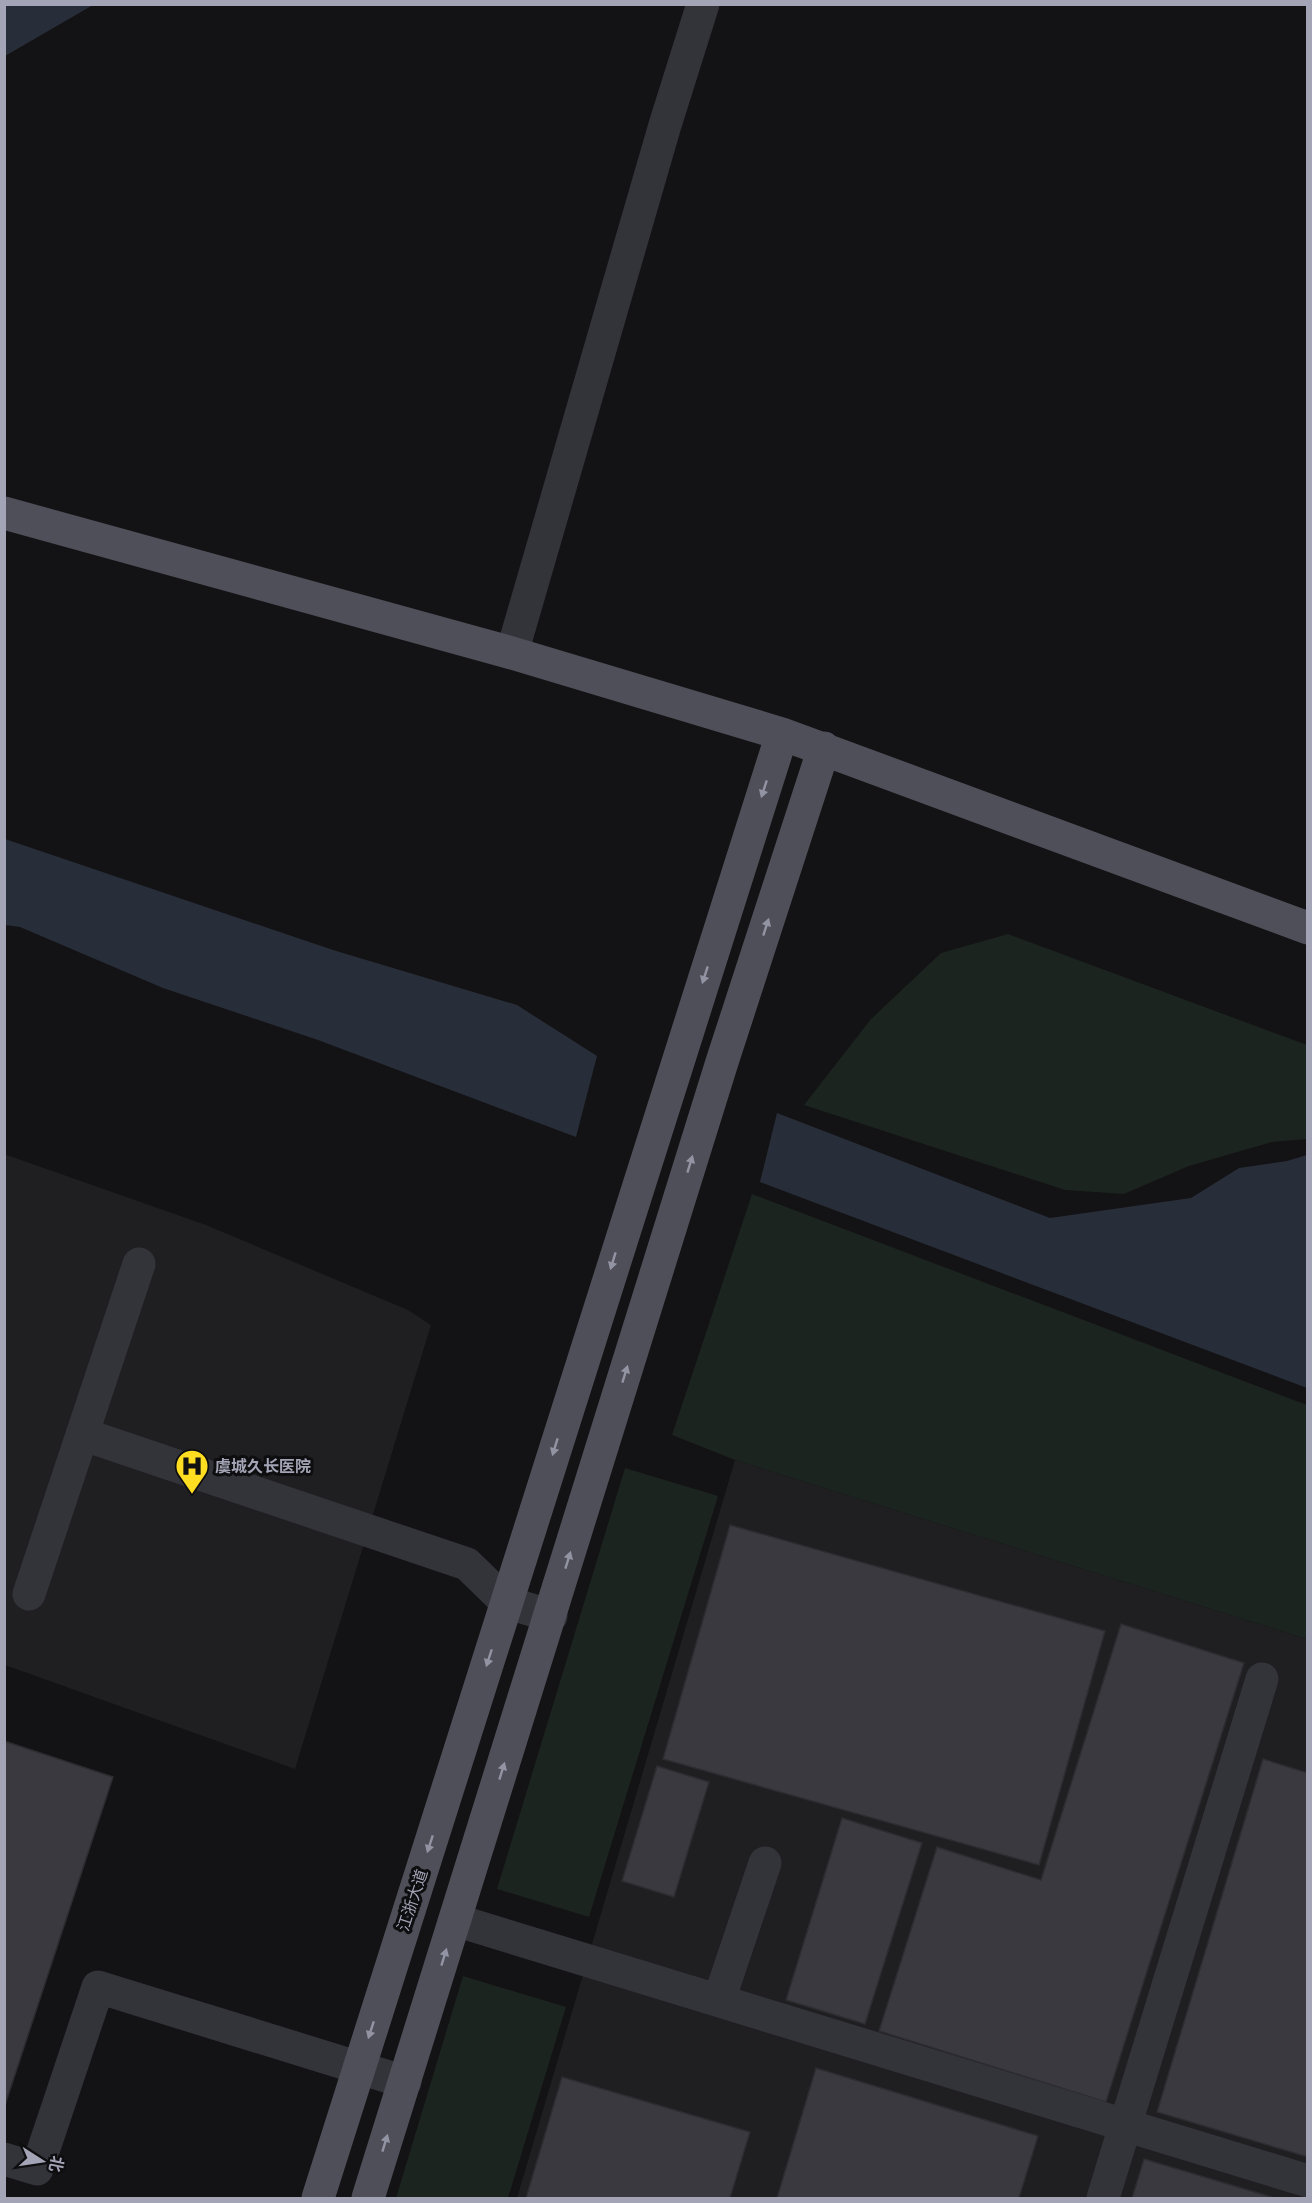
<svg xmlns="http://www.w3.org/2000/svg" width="1312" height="2203" font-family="Lato,'Noto Sans SC',sans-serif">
<rect width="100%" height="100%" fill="#131214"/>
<path fill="#1f1e21" d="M4,1154L206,1225L408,1310L431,1325L295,1769L5,1665Z
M735,1460L1307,1639V2198H517Z"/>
<path fill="#1c241f" d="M1008,934L1307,1045V1139L1272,1142L1189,1166L1124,1194L1065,1190L804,1105L871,1019L941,953Z
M752,1194L1307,1405V1639L735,1460L672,1435Z
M625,1468L718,1496L589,1917L497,1889Z
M463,1976L566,2007L508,2198H396Z"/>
<path fill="#282e39" d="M5,4H93V5L5,56Z
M5,839L333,950L517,1005L597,1056L576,1137L318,1040L163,988L20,927L5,925Z
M777,1113L1050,1218L1191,1198L1239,1168L1287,1161L1307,1155V1388L760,1182Z"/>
<path fill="#3a393f" stroke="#2d2c30" stroke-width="1.5" d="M730,1525L1105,1631L1039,1865L663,1759Z
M1121,1624L1244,1663L1106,2102L879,2031L937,1847L1041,1880Z
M4,1741L113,1777L4,2108Z
M1263,1759L1308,1773V2157L1157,2112Z
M657,1766L709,1782L674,1897L622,1881Z
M842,1818L922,1843L865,2024L786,2000Z
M816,2068L1038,2136L1019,2198H777Z
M562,2077L750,2132L730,2198H526Z
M1144,2159L1275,2198H1132Z"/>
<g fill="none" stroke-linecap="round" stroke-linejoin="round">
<path stroke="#33333a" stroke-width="33" d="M512,653L665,125L703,4
M82,1434L467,1564L506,1602L551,1616
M29,1594L139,1264
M455,1920L1308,2181
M719,2000L765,1863
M4,2159L37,2169L98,1987L405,2082
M1103,2198L1262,1679"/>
<path stroke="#4f4f59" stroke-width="33" d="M4,513L512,653L782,734L1308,928
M318,2198L782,734
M368,2198L722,1062L824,748"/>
</g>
<defs><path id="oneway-solid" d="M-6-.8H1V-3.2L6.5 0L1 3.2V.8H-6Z" transform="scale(1.5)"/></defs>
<g fill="#9294a3">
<use href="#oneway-solid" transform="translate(764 789) rotate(108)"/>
<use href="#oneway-solid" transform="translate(766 927) rotate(-72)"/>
<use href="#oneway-solid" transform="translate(705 975) rotate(108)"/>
<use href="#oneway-solid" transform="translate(690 1164) rotate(-73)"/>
<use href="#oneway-solid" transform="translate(613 1261) rotate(107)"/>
<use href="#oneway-solid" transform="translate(625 1374) rotate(-73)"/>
<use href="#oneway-solid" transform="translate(555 1447) rotate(107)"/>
<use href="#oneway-solid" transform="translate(568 1560) rotate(-73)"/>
<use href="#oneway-solid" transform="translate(489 1658) rotate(108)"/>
<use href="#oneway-solid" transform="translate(502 1771) rotate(-73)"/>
<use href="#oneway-solid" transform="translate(430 1844) rotate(108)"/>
<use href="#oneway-solid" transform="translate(444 1957) rotate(-73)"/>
<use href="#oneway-solid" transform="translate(371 2030) rotate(108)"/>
<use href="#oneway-solid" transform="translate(385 2143) rotate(-73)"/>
</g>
<defs>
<g id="hospital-pin" transform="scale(1.725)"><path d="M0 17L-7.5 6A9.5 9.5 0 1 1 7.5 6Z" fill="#ffdd20" stroke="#0e0d0f"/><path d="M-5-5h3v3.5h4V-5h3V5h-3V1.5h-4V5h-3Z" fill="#111"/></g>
</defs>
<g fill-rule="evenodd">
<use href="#hospital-pin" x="192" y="1466"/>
</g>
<g text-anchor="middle" stroke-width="6" stroke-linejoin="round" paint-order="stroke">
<g font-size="16" font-weight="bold" fill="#a3a5b6" stroke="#0e0d0f" text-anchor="start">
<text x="215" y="1472">虞城久长医院</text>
</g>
<g font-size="16" fill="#a3a5b6" stroke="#0e0d0f">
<text transform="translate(412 1900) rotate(-72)" y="6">江浙大道</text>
</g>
</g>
<rect width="1312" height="2203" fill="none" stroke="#a3a5b6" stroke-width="12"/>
<g transform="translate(42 2161) rotate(102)" stroke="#0e0d0f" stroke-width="4.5" paint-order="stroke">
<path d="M0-4.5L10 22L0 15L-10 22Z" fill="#a3a5b6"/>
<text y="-9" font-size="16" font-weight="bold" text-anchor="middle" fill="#a3a5b6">北</text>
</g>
</svg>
